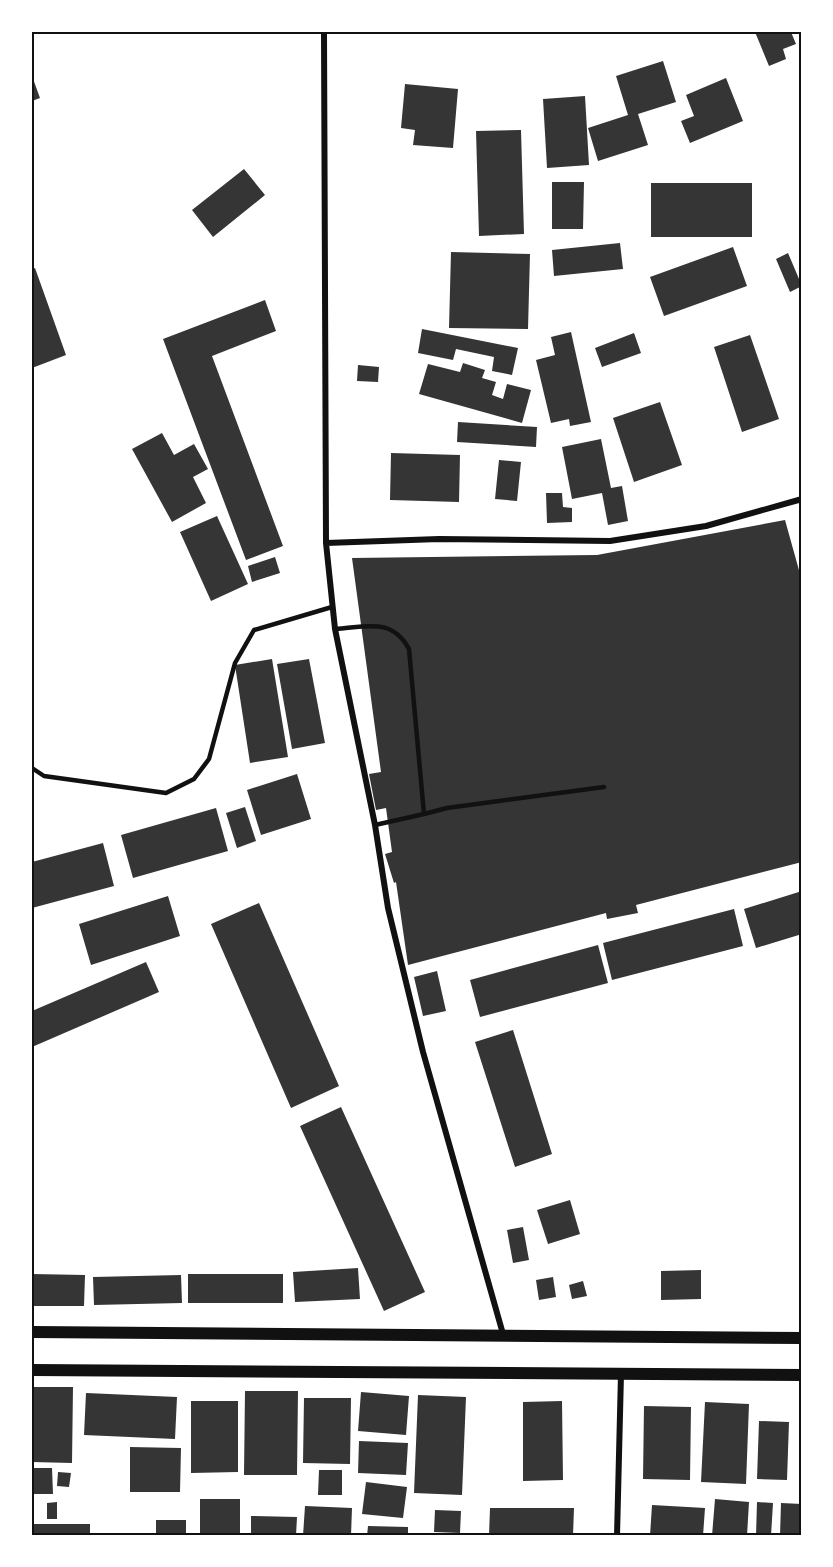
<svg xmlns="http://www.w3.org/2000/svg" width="833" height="1567" font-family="Karla,sans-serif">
<rect width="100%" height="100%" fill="#fff"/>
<path fill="#353535" d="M755,32H791L796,44L783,49L786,59L769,66Z
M663,61L676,102L638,114L648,145L598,161L588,128L628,115L616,76Z
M32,76L40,98L32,101Z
M726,78L743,121L690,143L681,121L694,116L686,95Z
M405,84L458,89L453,148L413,145L415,130L401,128Z
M585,96L589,165L547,168L543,99Z
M521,130L524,234L479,236L476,131Z
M244,169L265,195L213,237L192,210Z
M552,182H584L583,229H552Z
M651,183H752V237H651Z
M620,243L623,269L554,276L552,250Z
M733,247L747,286L664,316L650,277Z
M451,252L530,254L528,329L449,328Z
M788,253L802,286L790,292L776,259Z
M35,268L66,355L32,368V269Z
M265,300L276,331L212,356L283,546L246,560L163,339Z
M422,329L518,348L512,375L492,371L494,357L456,349L453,360L418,353Z
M571,332L591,422L570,426L569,419L551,423L536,360L555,355L551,337Z
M634,333L641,353L602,367L595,348Z
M750,335L779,419L742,432L714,347Z
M463,363L485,370L482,378L496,382L492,395L503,399L507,384L531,390L522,423L419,394L428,364L460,372Z
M358,365L379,367L378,382L357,381Z
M660,402L682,465L634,482L613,418Z
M458,422L537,427L536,447L457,442Z
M162,433L174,455L194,444L208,469L193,477L206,503L172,522L132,449Z
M601,439L611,488L622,486L628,521L608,525L602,493L572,499L562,447Z
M391,453L460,455L459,502L390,500Z
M499,460L521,462L517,501L495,499Z
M546,493H562L563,507L572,508V522L547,523Z
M217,516L248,584L211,601L180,532Z
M785,520L802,581V862L636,905L638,913L607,919L606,913L408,965L396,882L394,883L385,854L392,852L386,808L376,810L369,774L381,772L352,558L597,555Z
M275,557L280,573L252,582L248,566Z
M272,659L288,757L250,763L235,665Z
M309,659L325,743L292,749L277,664Z
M297,774L311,819L261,835L247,790Z
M245,807L256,841L237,848L226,813Z
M216,808L228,851L133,878L121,835Z
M103,843L114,886L32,908V862Z
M802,891V934L756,948L744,909Z
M168,896L180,936L91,965L79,924Z
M259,903L339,1086L291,1108L211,924Z
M734,909L743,946L612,980L603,943Z
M598,945L608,983L480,1017L470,980Z
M146,962L159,992L32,1047V1011Z
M437,971L446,1011L423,1016L414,977Z
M513,1030L552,1154L515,1167L475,1042Z
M341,1107L425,1292L384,1311L300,1126Z
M570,1200L580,1234L548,1244L537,1210Z
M523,1227L529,1260L513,1263L507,1230Z
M358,1268L360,1299L295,1302L293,1272Z
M701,1270V1299L661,1300V1271Z
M32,1274L85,1275L84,1306H32Z
M188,1274H283V1303H188Z
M181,1275L182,1303L94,1305L93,1277Z
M553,1277L556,1297L539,1300L536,1280Z
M583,1281L587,1296L572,1299L569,1285Z
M32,1387H73L72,1463L32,1462Z
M245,1391H298L297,1475H244Z
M361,1392L409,1396L406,1435L358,1431Z
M86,1393L177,1397L175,1439L84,1435Z
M418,1395L466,1397L462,1495L414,1493Z
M304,1398H351L350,1464L303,1463Z
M191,1401H238V1472L191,1473Z
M562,1401L563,1480L523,1481V1402Z
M705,1402L749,1404L746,1484L701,1482Z
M644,1406L691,1407L690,1480L643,1479Z
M759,1421L789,1422L787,1480L757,1479Z
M359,1441L408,1443L406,1475L358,1473Z
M130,1447L181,1448L180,1492H130Z
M32,1468H52L53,1494H32Z
M319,1470H342V1495H318Z
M58,1472L71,1473L69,1487L57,1486Z
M366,1482L407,1487L403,1518L362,1514Z
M200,1499H240V1536H200Z
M715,1499L749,1502L747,1536H712Z
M57,1502V1519H47V1503Z
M757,1502L773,1503L771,1536H756Z
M781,1503L802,1504V1536H780Z
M652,1505L705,1508L703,1536H650Z
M305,1506L352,1508L351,1536H303Z
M490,1508H574L573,1536H489Z
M435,1510L461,1511L460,1533L434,1532Z
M251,1516L297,1517L296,1536H251Z
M156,1520H186V1536H156Z
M32,1524H90V1536H32Z
M368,1526L408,1527V1536H367Z"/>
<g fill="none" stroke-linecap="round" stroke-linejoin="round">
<path stroke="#111" stroke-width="4.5" d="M335,629C366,627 392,617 409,649L424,814L447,808L604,787
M32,768L44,776L166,793L194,779L209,759L235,663L254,630L332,607
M375,825L424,814"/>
<path stroke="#111" stroke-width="6" d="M324,32L326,543L335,629L375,825L388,908L423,1052L503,1334
M326,543L439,539L610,541L706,526L802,499
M617,1536L621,1374"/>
<path stroke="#111" stroke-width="12" d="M32,1332L802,1338
M32,1370L802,1375"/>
</g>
<rect width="833" height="1567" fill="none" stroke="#ffffff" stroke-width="66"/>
<rect x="33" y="33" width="767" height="1501" fill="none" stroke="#111" stroke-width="2"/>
</svg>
